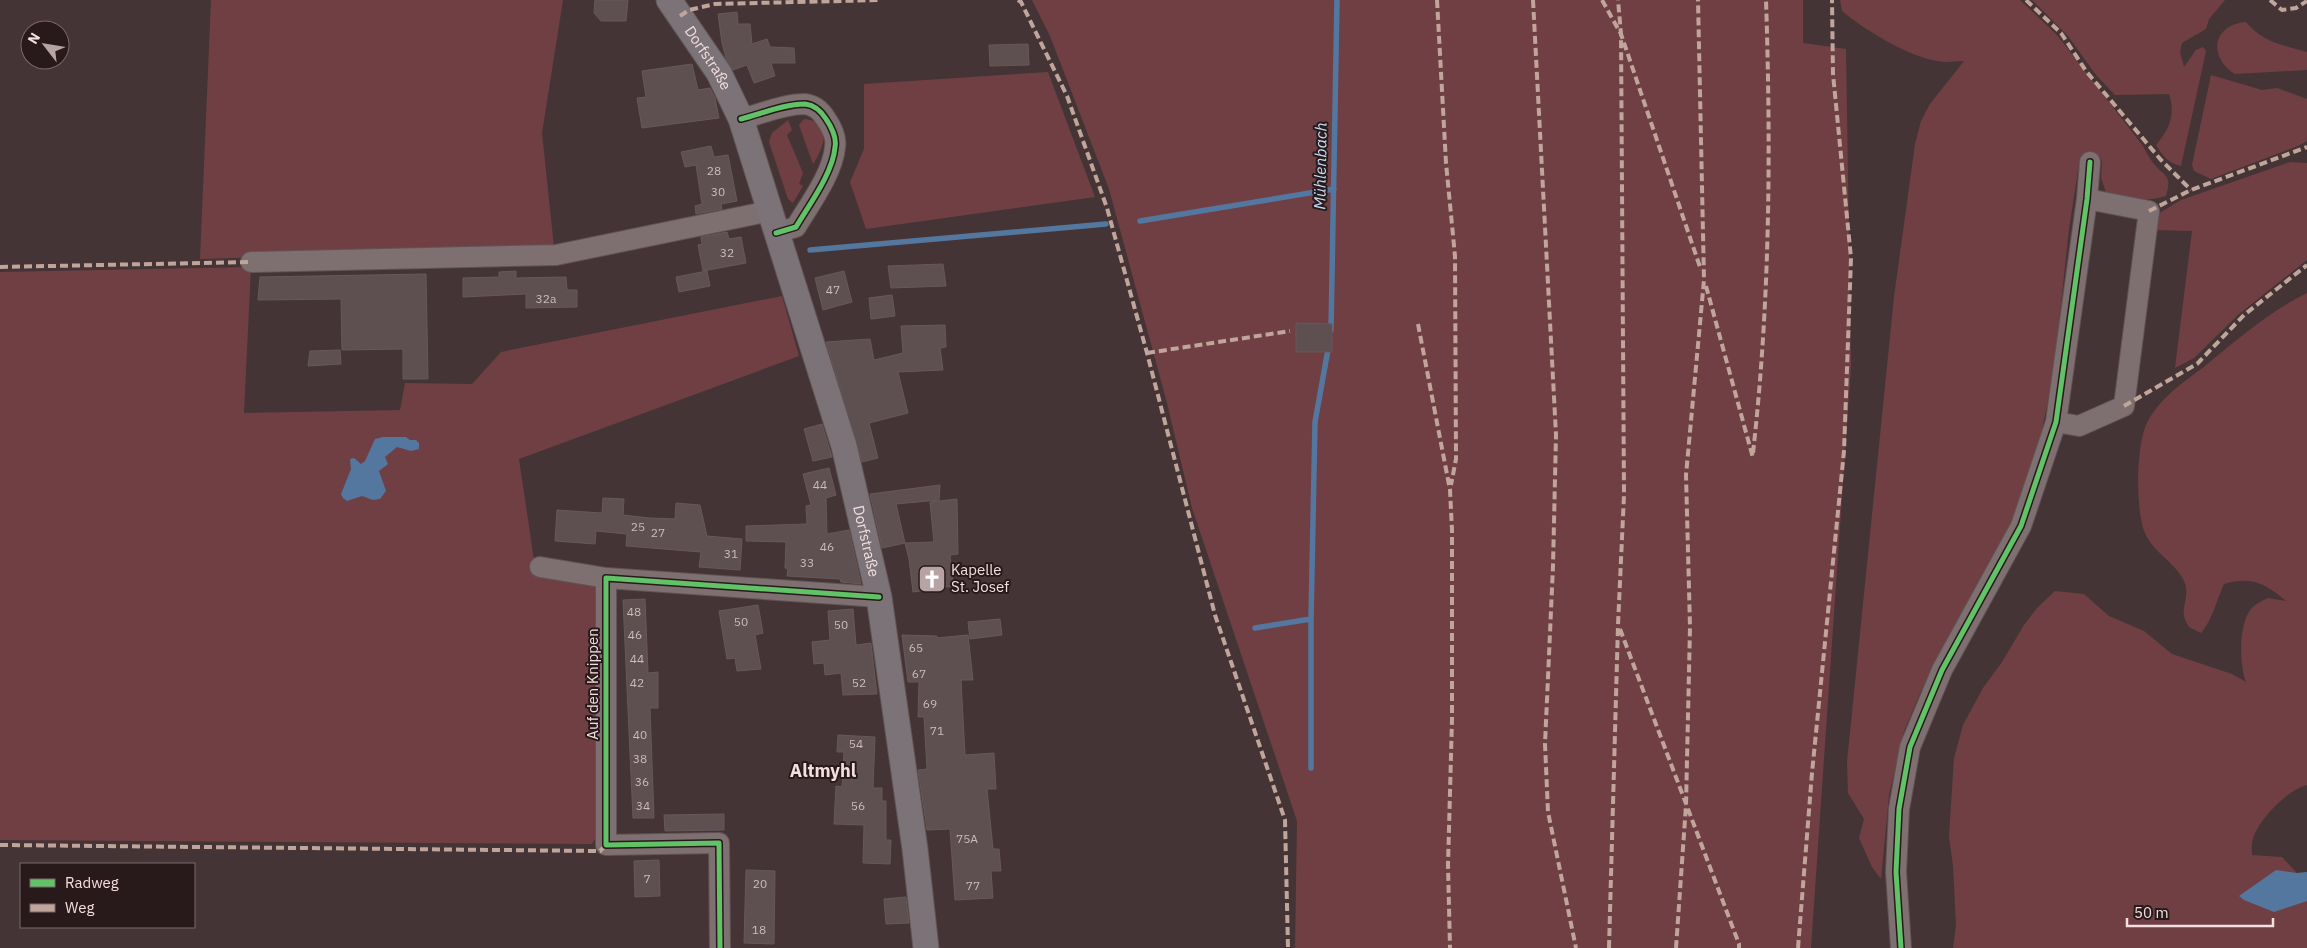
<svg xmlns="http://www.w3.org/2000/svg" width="2307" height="948" font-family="'IBM Plex Sans',sans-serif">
<rect width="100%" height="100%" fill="#453435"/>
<path fill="#703f44" d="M211,0H563L542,133L554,247L510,250L200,259Z
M1032,0H1803V43L1846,49L1851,366L1811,948H1295L1297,821L1192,508L1167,403L1109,189L1050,36Z
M1840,0H2020L2057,35L2143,146C2146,152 2150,159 2154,164C2166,178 2172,175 2166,196C2145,202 2127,200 2106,192L2101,178L2102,162L2100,157H2080L2069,229L2053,378L2039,443L2023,498L2004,541L1921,691L1904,731L1889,795L1881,879L1872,867L1859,838L1864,819L1848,793L1847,762L1894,297L1915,144L1921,121L1930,104L1964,61C1956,61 1946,63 1937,61C1907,56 1865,30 1842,11Z
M2032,0H2225L2209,19L2206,29L2182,43L2180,52L2184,67L2196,50L2203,47L2206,51L2181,166C2168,163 2163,156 2156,145C2169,130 2176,115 2169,94L2115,95L2096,75L2068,36Z
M2246,22C2265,44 2281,44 2307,52V70L2235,74C2208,57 2212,25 2246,22Z
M1048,72L1095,197L866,229L850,182L864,149V84Z
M2211,75L2262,90L2277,88L2307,99V141L2298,146L2211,179L2194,171L2192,165Z
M804,119C834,121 824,148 813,164L799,125Z
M788,120L792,130L787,135L803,173L799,184L803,186L793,203L788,199L769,142L772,133Z
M2290,162L2307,163V260L2239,314L2194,358L2175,368L2192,231L2154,230L2158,214L2181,200Z
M251,267L244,413L400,410L405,383L472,384L501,352L782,296L799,356L519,459L534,560L595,581L596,837L592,844L0,840V272Z
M2307,293V785C2287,790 2258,820 2253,839C2251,844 2252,850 2252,855L2282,857L2297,873L2307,872V948H1953L1956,925L1953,866L1949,836L1954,758L1963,725L1983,688L2002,662L2024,625L2037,608L2055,591L2084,594L2109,616L2144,631L2172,654L2232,674L2246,682C2239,664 2238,619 2254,606C2258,603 2263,600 2268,598L2286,601C2265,583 2251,576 2224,584C2216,601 2213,619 2201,633L2189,627C2187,624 2185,620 2184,616C2182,604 2191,594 2183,579C2174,562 2153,552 2145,533C2135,510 2136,442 2148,421C2161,397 2184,382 2205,366C2237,340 2270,311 2307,293Z"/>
<path fill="#54779f" d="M383,437H406L410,440H416L419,443V449L411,451L397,447L385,457L388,464L379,471L386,491L380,499L373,500L362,496L347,501L343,498L341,494L351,469L350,459L354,458L361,464L365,461L375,439Z
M2276,870L2297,873L2307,872V901L2274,912L2244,900L2239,896Z"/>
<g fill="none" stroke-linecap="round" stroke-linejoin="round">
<path stroke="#54779f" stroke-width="5.5" d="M1140,221L1334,189
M810,250L1106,224
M1331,330L1337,0
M1311,619V768
M1255,628L1311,619L1315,422L1329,344"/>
</g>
<path fill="#5e4f50" stroke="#675959" d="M595,0H628L626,21H601L594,13Z
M737,12L738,24H750L752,44L767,39L770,47L794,48L795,63H771L775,76L754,83L747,65L733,70L726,58L722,43L718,14Z
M1028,44L1029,65L990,66L989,45Z
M692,64L698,90L710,88L715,98L719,118L642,128L637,98L646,97L642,71Z
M711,146L714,157L728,155L737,201L721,204L722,209L696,214L695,206L702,204L696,165L685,167L681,152Z
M727,232L729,239L741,237L746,263L703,271L698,245L702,244L701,237Z
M943,264L946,286L891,288L888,266Z
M516,271V278L566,277L567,290H577V307L526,308V294L463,297V278L499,277V272Z
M707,271L710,286L679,292L676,277Z
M844,271L852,302L823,310L815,278Z
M426,274L428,379H403V349L342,350L341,299L258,300L260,277Z
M892,295L895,316L871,319L869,298Z
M1296,323L1332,324V352H1296Z
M945,325L946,347L940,348L943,370L898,372L908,413L869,423L878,458L862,462L826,342L870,339L874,360L903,353L901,326Z
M340,350L341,364L308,366L310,351Z
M822,424L832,457L813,461L804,429Z
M829,468L836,495L826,498L827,534L849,530L861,584L841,582L840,579L787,576L788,569L785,568L786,542L746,541V526L807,524L806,506L811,505L803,474Z
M940,485L939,500L896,504L905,543L882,548L870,494Z
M603,498L624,499L623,515L649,518L675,519L676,503L700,505L707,536L742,539L740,570L699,567L701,552L626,546L627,534L596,531L595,544L555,541L557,510L602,513Z
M957,499L958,554L950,555L953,586L913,592L909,559L905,543L934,542L930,502Z
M645,599L648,673L658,672V708H650L654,818H633L623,600Z
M758,605L763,633L755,635L761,669L737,671L735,658L727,659L719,611Z
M853,609L856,645L871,643L877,694L843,695L841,673L825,675L824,663L814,664L812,642L830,640L828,611Z
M1000,619L1002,635L970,639L968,622Z
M902,635L937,636V638L968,635L973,680H961L965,755L994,753L996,789H987L993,849H999L1001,871H991L993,898L955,900L950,829L927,830L918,770L927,769L924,717H918L919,682H908Z
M838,735L875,737L873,788H882V801H886V840H891L890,864L863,863L864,825L834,824L836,786L842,787L844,752H837Z
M724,814V830L665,831L664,815Z
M659,860L660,896L635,897L634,861Z
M746,870L775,871L774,944L744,943Z
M906,897L909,923L886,924L884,899Z"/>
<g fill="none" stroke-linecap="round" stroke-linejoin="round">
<g stroke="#625354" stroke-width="22">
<path id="minor" d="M741,119C761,114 784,104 805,104C815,105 821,111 826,119C831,126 837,138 835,147C833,173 809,205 796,227L776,233
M251,262L556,255L770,211
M2056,422L2079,426L2124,406L2149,211L2087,199
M540,567L606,578
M720,948L719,843L606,845V578L879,597
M1901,948L1896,872L1899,809L1910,747L1942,670L2021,526L2056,422L2087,199L2090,162"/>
</g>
<g stroke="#625354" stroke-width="27">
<g id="major">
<path id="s1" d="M669,0L719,73L741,119L844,446L879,597L915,849L926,948"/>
</g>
</g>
<use href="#minor" stroke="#7e7071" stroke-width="20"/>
<use href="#major" stroke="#7b7377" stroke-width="25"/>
<path stroke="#c0a59a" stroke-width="4" stroke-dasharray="8 4" stroke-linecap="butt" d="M1018,0L1021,2L1067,96L1107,208L1147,353L1215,615L1285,820L1288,948
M1437,0L1446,163L1455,256L1456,459L1451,485
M1533,0L1556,435L1553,566L1545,744L1548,812L1576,948
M1602,0L1621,34L1701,270
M2026,0L2061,33L2086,71L2161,160L2191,190
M2270,0L2282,10L2296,8L2307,1
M680,16L689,10L715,4L880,0
M2149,211L2191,190L2307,147
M0,267L251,262
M1706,286L1753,458
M1418,324L1450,490L1452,530V719L1448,865L1450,948
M1147,353L1290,331
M2124,406L2197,364L2244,315L2307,265
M1753,453C1770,302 1771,151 1766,0
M1620,629L1739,944V948
M0,845L600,851L606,845
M1609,948L1618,625L1624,495L1621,34L1618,0
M1676,948L1686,805L1690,627L1686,475L1704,280L1698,0
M1798,948L1812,773L1844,451L1851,258L1833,74L1832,0"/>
<g stroke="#281a1b" stroke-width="8">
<path id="cycleway" d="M741,119C761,114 784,104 805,104C815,105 821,111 826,119C831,126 837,138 835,147C833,173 809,205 796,227L776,233
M720,948L719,843L606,845V578L879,597
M1901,948L1896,872L1899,809L1910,747L1942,670L2021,526L2056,422L2087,199L2090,162"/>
</g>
<use href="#cycleway" stroke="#61c268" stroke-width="5"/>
</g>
<defs>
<g id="church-square" transform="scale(1.4375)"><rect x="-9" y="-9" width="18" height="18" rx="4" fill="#b7a3a4" stroke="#281a1b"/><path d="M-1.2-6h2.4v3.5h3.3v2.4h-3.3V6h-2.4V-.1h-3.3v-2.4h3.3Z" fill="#fff"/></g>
</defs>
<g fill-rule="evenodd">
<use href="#church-square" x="932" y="579"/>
</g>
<g text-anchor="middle" stroke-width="4" stroke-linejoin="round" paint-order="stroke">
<g font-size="12" fill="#cebbbc">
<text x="714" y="175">28</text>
<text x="718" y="196">30</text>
<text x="727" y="257">32</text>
<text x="833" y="294">47</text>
<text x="546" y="303">32a</text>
<text x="820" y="489">44</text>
<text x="638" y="531">25</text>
<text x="658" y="537">27</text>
<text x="827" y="551">46</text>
<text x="731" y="558">31</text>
<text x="807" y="567">33</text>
<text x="634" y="616">48</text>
<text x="741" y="626">50</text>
<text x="841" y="629">50</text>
<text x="635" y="639">46</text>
<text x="916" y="652">65</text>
<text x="637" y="663">44</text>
<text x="919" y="678">67</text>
<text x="637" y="687">42</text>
<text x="859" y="687">52</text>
<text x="930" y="708">69</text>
<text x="937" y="735">71</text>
<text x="640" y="739">40</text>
<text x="856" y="748">54</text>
<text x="640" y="763">38</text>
<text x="642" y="786">36</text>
<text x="643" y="810">34</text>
<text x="858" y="810">56</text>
<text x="967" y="843">75A</text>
<text x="647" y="883">7</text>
<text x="760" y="888">20</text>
<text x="973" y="890">77</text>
<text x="759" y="934">18</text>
</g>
<g font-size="15" fill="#f4dfe0" stroke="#281a1b">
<text dy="5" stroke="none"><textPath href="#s1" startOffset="70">Dorfstraße</textPath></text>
<text dy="5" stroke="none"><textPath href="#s1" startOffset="580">Dorfstraße</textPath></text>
<text transform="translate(593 684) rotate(-90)" y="5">Auf den Knippen</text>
</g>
<g font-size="15" fill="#f4dfe0" stroke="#281a1b" text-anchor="start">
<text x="951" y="575">Kapelle<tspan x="951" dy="17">St. Josef</tspan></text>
</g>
<g font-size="16" font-style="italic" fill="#c5dcf7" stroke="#281a1b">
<text transform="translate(1320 166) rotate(-89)" y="6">Mühlenbach</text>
</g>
<g font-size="18" font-weight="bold" fill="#f4dfe0" stroke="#281a1b">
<text x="823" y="777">Altmyhl</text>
</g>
</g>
<rect x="20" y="863" width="175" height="65" fill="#281a1b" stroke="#7a696a"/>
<rect x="30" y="879" width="25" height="8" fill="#61c268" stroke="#7a696a"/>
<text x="65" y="888" font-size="15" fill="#f4dfe0">Radweg</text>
<rect x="30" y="904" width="25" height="8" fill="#c0a59a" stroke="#7a696a"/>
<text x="65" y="913" font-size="15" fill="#f4dfe0">Weg</text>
<g transform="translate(45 45) rotate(301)"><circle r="24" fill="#281a1b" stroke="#7a696a"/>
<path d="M0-4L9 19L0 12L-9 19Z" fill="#b7a3a4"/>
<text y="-8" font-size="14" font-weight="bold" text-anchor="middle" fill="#f4dfe0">N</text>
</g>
<path d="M2127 918v8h146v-8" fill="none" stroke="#f4dfe0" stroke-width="2.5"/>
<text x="2134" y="918" font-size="15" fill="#f4dfe0" stroke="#281a1b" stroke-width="4" paint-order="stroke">50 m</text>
</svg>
